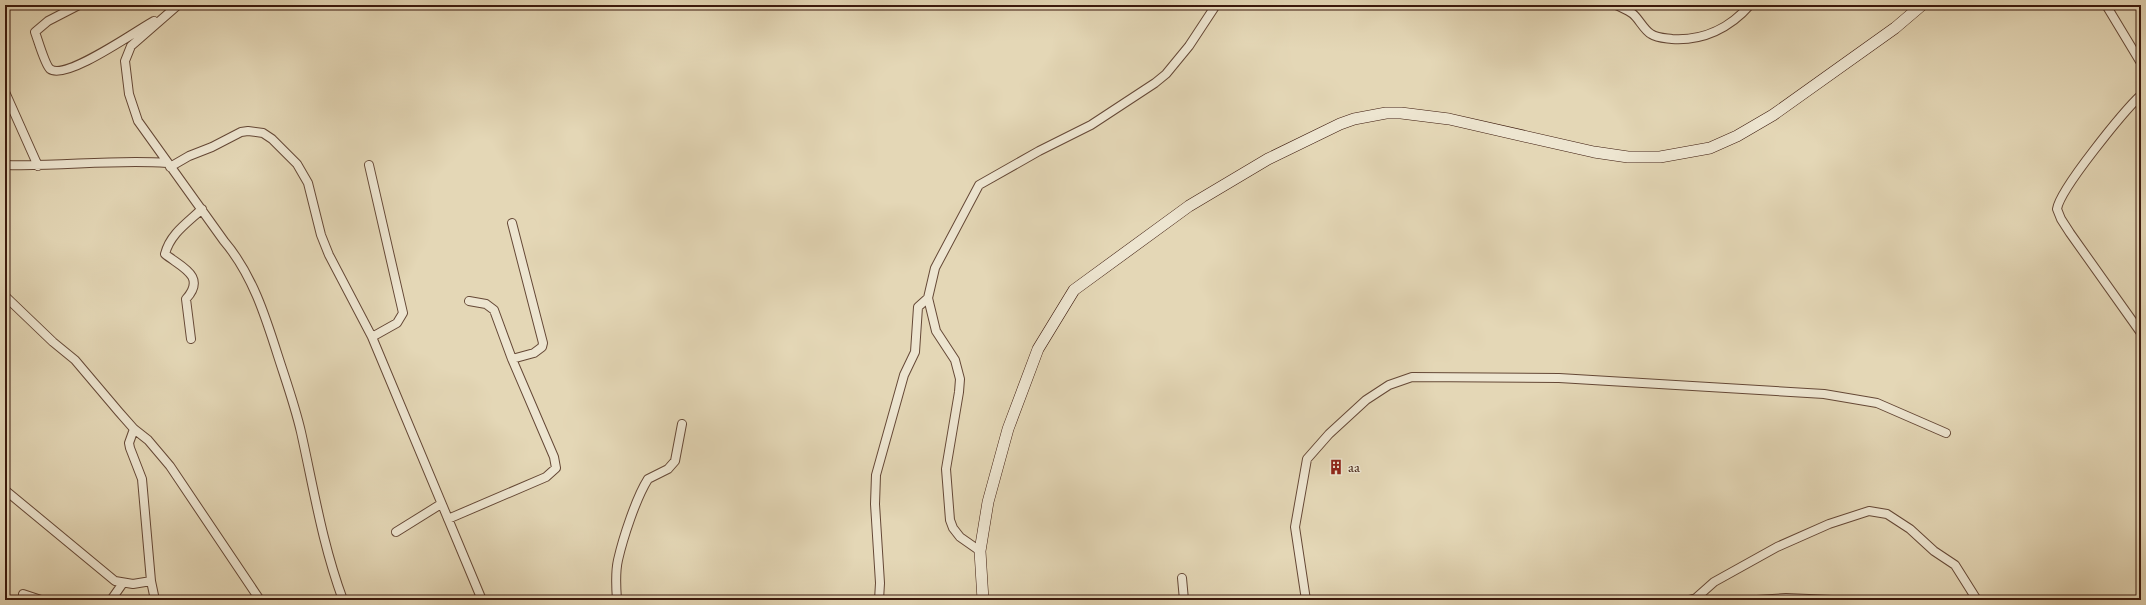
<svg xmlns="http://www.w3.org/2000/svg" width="2146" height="605" font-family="'EB Garamond',serif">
<rect width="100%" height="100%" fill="#e4d7b6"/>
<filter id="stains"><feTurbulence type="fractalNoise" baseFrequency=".005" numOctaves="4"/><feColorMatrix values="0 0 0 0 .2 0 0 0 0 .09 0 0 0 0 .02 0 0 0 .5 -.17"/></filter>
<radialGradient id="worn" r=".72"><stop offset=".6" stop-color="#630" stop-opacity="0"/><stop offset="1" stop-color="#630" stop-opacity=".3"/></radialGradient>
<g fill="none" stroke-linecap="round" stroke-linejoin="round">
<g stroke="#654836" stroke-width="10">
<path id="minor" d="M79,5L48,21L35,32C38,40 45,65 50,69C66,81 137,30 154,21
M178,5L131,46L125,61L129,94L138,121L224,241C252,274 265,315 278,356C286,381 295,406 301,432C314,490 322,543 343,600
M1616,5C1622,8 1628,10 1633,14C1639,19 1644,30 1651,34C1657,38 1665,38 1672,39C1703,41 1730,28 1750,5
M2106,5L2141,63
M5,92L38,166
M2141,95C2124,111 2060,189 2057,209L2061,219L2070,233L2141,333
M5,165C59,167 113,159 167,163
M369,165L403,313L397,323L372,337
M170,167L189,156L212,147L241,132L248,131L263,133L272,139L297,164L308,183L321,235L329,255L372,337L482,600
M5,296L53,342L75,360L119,412L134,429L148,440L170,466L260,600
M469,301L486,304L494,310L512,359
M191,339L186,299C207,276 181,267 165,254C170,234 187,223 202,209
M5,490L115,581L133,584L151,581L142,479L130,448L129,443L134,429
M448,519L546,477L556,468L554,457L512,359L534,353L542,347L543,343L512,223
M396,532L441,504
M980,551L960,537L953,528L950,520L946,469L959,392L960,379L955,360L936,331L928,298L935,268L979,185L1039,151L1091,125L1155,83L1166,74L1189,46L1216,5
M1182,578L1184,600
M151,581L155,600
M23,594L41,600
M111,600L123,583
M617,600C616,587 615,573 618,560C623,538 636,498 648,479L668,469L675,461L682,424
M879,600L880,583L875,504L876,475L904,375L915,352L918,307L928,298
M1306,600L1295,527L1307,459L1329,434L1366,400L1389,385L1412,377L1559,378L1824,394L1877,403L1946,433
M1689,600L1696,598L1714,582L1777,547L1829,524L1869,511L1887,514L1910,529L1934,551L1955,565L1977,600
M1757,600L1786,598L1832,600"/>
</g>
<g stroke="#3b190c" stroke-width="12">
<path id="secondary" d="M983,600L980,551L988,502L1008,429L1038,349L1074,290L1189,206L1268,159L1340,124L1354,119L1386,113H1401L1449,119L1594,152L1628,157H1660L1710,148L1737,136L1773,115L1895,28L1922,5"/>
</g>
<use href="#minor" stroke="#ede5d0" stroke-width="8"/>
<use href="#secondary" stroke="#ede5d0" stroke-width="11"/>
</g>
<defs>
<g id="building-bare" transform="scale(1.2)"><path d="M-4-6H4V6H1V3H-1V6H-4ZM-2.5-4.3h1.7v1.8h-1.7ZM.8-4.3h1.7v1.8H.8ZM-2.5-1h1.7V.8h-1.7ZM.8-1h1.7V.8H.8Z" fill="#8f2418" stroke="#ede5d0" stroke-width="2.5" paint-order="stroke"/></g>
</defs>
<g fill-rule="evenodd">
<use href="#building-bare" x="1336" y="467"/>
</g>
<g text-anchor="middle" stroke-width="3" stroke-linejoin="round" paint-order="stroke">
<g font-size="15" fill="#3b190c" stroke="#ede5d0" text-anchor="start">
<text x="1348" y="472">aa</text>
</g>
</g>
<rect width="2146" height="605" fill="none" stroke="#e4d7b6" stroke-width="20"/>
<rect x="6" y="6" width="2134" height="593" fill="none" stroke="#3b190c" stroke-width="2"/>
<rect x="10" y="10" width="2126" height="585" fill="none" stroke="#3b190c"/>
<rect width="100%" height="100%" filter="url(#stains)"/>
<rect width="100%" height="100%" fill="url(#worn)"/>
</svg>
